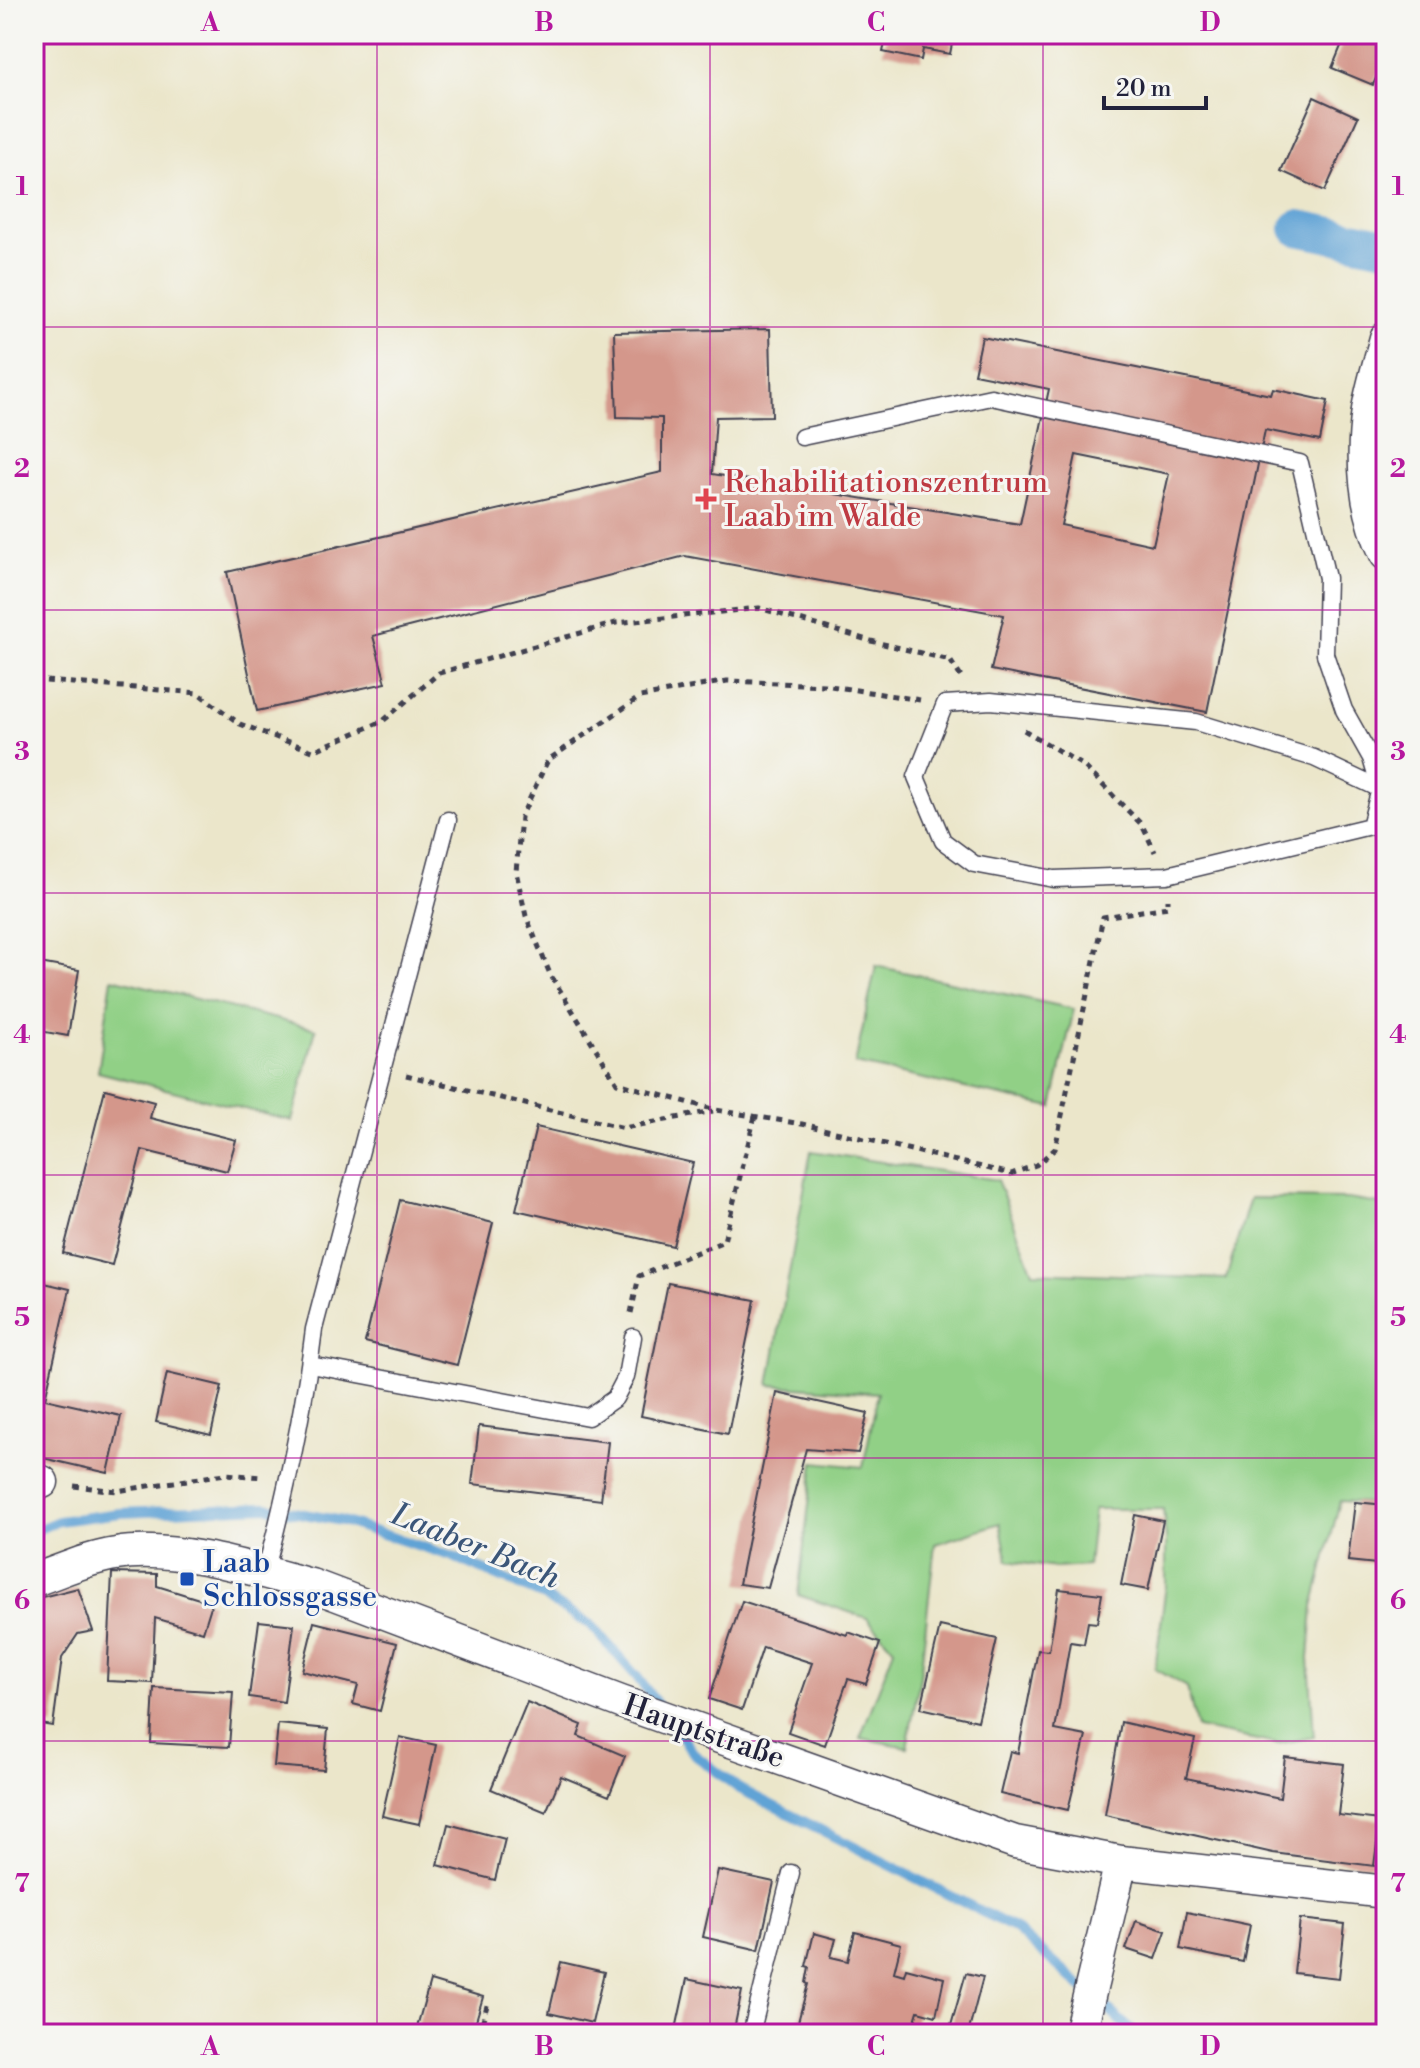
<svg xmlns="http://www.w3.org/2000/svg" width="1420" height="2068" font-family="'Libre Bodoni',serif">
<rect width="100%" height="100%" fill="#f6f6f2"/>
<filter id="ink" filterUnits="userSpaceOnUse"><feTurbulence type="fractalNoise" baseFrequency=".0125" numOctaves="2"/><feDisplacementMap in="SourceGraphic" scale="16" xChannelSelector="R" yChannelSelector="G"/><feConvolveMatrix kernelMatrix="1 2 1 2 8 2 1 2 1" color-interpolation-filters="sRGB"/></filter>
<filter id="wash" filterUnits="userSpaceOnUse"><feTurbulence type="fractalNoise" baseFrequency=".006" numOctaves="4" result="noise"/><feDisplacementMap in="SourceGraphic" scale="32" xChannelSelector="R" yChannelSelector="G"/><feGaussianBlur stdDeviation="1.8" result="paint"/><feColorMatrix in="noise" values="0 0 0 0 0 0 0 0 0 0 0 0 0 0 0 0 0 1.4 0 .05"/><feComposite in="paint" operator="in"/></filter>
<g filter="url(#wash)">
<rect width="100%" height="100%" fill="#ebe6ca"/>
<path fill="#91d086" stroke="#5a7960" stroke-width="2" d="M876,966L1074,1009L1052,1107L855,1064Z
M112,978L316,1029L292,1121L98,1072Z
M811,1151L997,1180L1033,1272L1226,1279L1250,1198L1348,1199L1386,1205V1504L1340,1501L1313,1607L1309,1658L1314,1737L1277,1744L1197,1728L1187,1687L1155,1669L1166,1585V1539L1163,1509H1094L1088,1566L1055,1568L1008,1561L1000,1523L935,1544L920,1677L907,1747L860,1738L894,1649L867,1618L798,1595L814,1462L863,1467L878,1393L769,1385Z"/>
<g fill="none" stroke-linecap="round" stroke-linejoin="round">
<path stroke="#61a3d5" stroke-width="10" d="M34,1531L58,1521L120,1513L266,1507L342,1521L451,1556L537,1593L591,1625L637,1677L657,1704
M679,1733L695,1755L738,1788L1014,1928L1136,2034"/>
<path stroke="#61a3d5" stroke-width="36" d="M1298,228L1386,246"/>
</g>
<g id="blocks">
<path fill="#d4978b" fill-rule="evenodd" d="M887,34H954L950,54L923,49L921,60L883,52Z
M1346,34H1386V55L1373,85L1332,68Z
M1314,97L1358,117L1325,191L1281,171Z
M770,329L772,416L716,417L712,474L1020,524L1049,389L974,374L982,337L1271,395L1273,389L1328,401L1320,441L1265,430L1207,712L991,670L1004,615L685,556L373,636L386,683L257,711L227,572L662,472V418L617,417L614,332ZM1076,455L1169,474L1153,545L1061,525Z
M34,962L79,970L68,1036L34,1030Z
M105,1089L154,1102L150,1118L236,1140L227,1171L142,1150L112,1265L63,1253Z
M536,1127L693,1163L673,1246L516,1210Z
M400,1200L493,1223L457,1365L365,1342Z
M40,1282L70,1289L45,1399L121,1416L108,1473L34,1456V1301H36Z
M668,1283L755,1300L728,1434L641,1416Z
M167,1373L222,1386L211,1435L156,1422Z
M777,1393L868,1413L858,1453L806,1449L768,1588L739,1584Z
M479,1426L608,1442L601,1500L472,1484Z
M1355,1502L1386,1505V1565L1348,1561Z
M1135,1515L1163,1521L1148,1590L1121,1585Z
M112,1573L157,1574V1586L212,1603L203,1632L155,1618L152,1683L107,1681Z
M78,1588L93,1631L78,1634L62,1658L53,1726L34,1723V1599Z
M1059,1589L1102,1594L1097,1623L1088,1622L1084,1644L1070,1642L1055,1730L1086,1736L1068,1810L1000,1794L1010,1751L1018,1753L1038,1650L1049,1651Z
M742,1601L847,1635L848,1632L880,1643L866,1684L848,1679L825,1745L788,1732L812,1663L763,1647L742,1710L709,1699Z
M259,1621L294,1625L284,1702L249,1697Z
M314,1622L397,1643L380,1711L353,1704L358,1685L302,1671Z
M940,1626L997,1639L978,1721L921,1708Z
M154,1688L233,1692L229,1747L151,1743Z
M527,1702L582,1725L578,1736L625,1756L609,1796L561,1776L546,1812L491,1789Z
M1121,1722L1195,1739L1186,1778L1280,1798L1285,1757L1344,1764L1338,1815L1380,1820L1374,1866L1273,1853L1105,1815Z
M278,1724L328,1729L324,1770L274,1766Z
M400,1737L436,1745L419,1824L382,1816Z
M448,1824L505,1839L495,1880L438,1865Z
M718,1870L774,1882L759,1950L703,1937Z
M1187,1912L1250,1925L1243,1962L1180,1949Z
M1300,1919L1345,1924L1339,1978L1294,1973Z
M1136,1921L1166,1931L1156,1959L1126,1949Z
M855,1932L901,1944L894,1972L904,1975L906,1968L944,1978L936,2016L918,2011L911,2034H841L798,2022L808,1984L806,1983L809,1967L806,1966L814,1933L836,1939L831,1957L848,1961Z
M561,1962L604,1972L592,2023L549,2013Z
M966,1973L983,1977L968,2034L950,2029Z
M687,1979L742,1991L733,2034H675Z
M430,1981L483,1997L472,2034H415Z"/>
</g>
</g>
<g filter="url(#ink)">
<use href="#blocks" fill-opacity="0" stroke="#403f50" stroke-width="2"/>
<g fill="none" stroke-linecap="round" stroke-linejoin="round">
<g stroke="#403f50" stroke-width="19">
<path id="service" d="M802,437L991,397L1300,463L1327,578L1325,654L1344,710L1371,758L1380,789L1370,826L1167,875L1054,879L974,864L943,841L916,777L945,704L991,701L1196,722L1314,758L1380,789L1386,792
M310,1365L588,1417L615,1398L626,1377L633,1337
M265,1573C286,1493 304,1411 314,1329L448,820
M751,2034L791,1873"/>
</g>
<g stroke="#403f50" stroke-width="35">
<path id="minor" d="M1386,338C1380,361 1372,385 1368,410C1361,457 1364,510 1386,554
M34,1480L42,1482
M34,1580C61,1571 88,1558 116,1554C175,1544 256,1570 314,1586L621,1702L1015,1842L1121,1862L1386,1892
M1080,2034L1121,1862"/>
</g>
<path stroke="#403f50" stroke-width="5" stroke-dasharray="6 6" stroke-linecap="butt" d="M34,680L198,693L240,724L313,751L383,721L439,673L616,623L759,608L871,641L950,660L961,677
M920,700L824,685L727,681L640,697L548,760L521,817L516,872L526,916L550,974L617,1083L716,1110L802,1124L1011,1174L1036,1165L1055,1149L1103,917L1168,907V899
M1024,730L1084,766L1142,825L1155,852
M406,1075L624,1128L713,1111
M631,1313L639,1276L724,1241L755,1116
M74,1486L117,1491L225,1474L263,1477
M479,2034L488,2002
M604,2034L606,2027"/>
<use href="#service" stroke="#fff" stroke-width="16"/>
<use href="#minor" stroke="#fff" stroke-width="32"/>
</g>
</g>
<path fill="none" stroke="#b5179e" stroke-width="2" stroke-opacity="0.55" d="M377,34V2034M710,34V2034M1043,34V2034M34,327H1386M34,610H1386M34,893H1386M34,1175H1386M34,1458H1386M34,1741H1386"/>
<path fill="#e0444e" stroke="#f6f6f2" stroke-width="3" d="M702 487h8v8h8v8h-8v8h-8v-8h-8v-8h8z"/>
<rect fill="#1a4fb4" stroke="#f6f6f2" stroke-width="3" x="179" y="1571" width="16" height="16" rx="4"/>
<g text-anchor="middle" stroke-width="6" stroke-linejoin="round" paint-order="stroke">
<g font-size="30" fill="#be3a42" stroke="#f6f6f2" text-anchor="start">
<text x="724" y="492">Rehabilitationszentrum<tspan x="724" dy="34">Laab im Walde</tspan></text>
</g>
<g font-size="30" fill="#164399" stroke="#f6f6f2" text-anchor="start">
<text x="203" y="1572">Laab<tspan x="203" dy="34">Schlossgasse</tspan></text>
</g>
<g font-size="30" fill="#22223b" stroke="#f6f6f2">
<text transform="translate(704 1731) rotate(19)" y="10">Hauptstraße</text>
</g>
<g font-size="32" font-style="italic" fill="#3b5679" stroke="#f6f6f2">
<text transform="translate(476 1545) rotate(22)" y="11">Laaber Bach</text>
</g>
</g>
<rect width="1420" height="2068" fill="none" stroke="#f6f6f2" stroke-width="88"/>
<path d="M1104 96v12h102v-12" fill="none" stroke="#22223b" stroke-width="4"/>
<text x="1116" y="96" font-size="24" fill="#22223b" stroke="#f6f6f2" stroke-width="6" paint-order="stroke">20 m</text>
<rect x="44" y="44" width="1332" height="1980" fill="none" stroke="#b5179e" stroke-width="3"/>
<g font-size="26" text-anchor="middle" font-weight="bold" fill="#b5179e">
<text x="210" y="31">A</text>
<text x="544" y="31">B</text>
<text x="876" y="31">C</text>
<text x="1210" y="31">D</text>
<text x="22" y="195">1</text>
<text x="1398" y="195">1</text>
<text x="22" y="477">2</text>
<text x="1398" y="477">2</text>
<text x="22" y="760">3</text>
<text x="1398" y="760">3</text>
<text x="22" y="1043">4</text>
<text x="1398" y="1043">4</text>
<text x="22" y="1326">5</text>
<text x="1398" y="1326">5</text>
<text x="22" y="1609">6</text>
<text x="1398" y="1609">6</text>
<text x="22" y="1892">7</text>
<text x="1398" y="1892">7</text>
<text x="210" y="2055">A</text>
<text x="544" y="2055">B</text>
<text x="876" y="2055">C</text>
<text x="1210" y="2055">D</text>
</g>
</svg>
